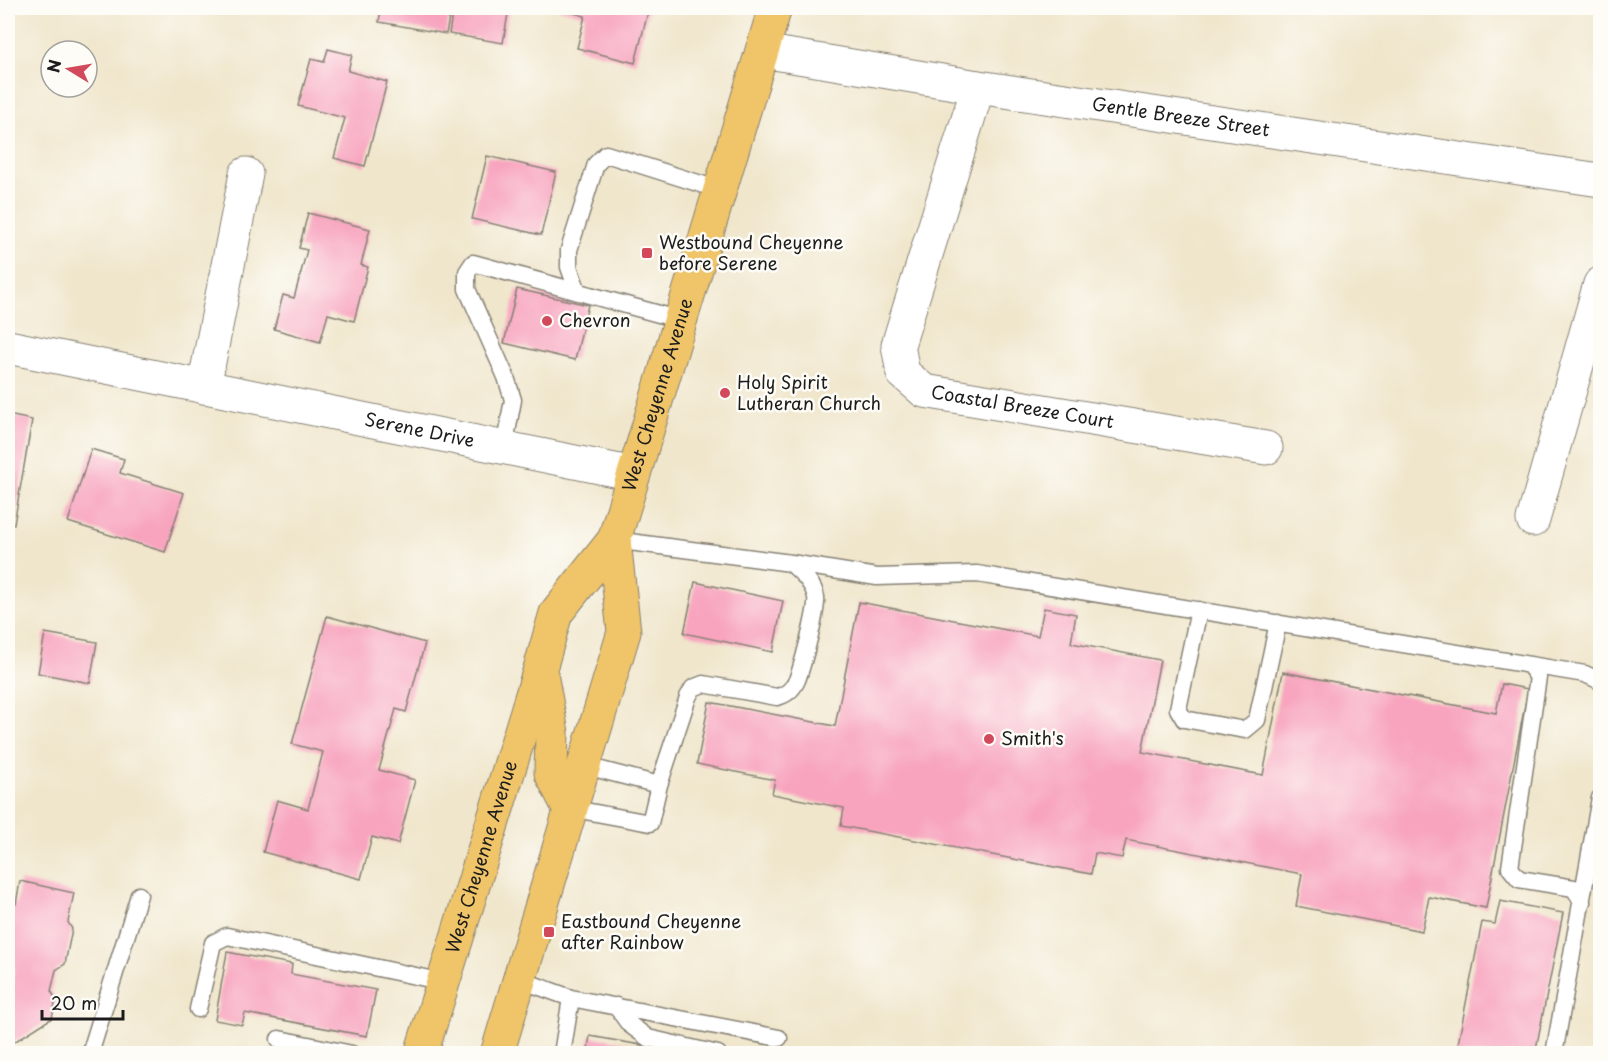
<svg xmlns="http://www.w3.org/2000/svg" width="1608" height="1061" font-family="'Playpen Sans',sans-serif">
<rect width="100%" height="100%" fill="#fdfcf7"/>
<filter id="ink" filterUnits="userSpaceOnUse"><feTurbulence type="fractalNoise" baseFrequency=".0167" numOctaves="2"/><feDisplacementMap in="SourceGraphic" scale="12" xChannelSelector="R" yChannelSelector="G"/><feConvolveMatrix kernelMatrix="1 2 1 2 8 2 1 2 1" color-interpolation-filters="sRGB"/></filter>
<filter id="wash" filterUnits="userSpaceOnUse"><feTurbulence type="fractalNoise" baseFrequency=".008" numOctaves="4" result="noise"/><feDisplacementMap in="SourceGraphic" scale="24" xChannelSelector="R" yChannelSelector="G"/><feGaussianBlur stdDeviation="1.35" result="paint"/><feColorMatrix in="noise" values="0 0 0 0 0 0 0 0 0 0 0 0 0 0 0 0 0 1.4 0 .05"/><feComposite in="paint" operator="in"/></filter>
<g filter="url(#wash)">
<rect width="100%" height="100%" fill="#f0e6cc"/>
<g id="blocks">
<path fill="#f8a4bf" d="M381,8H451L446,34L379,22Z
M453,8H509L503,43L449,34Z
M555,8H649L635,63L577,48L585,16Z
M328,49L352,55L348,71L387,82L365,166L334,158L345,118L298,106L311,59L324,62Z
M487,156L556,172L541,235L472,219Z
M308,213L370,229L361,265L368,267L354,321L328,314L320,342L274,329L283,295L294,298L307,250L299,248Z
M517,289L588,305L575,360L504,343Z
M8,415L32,420L14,524L8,523Z
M91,449L124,459L120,473L184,493L165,552L68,522Z
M695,582L783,601L773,652L684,633Z
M859,602L1038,636L1044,608L1076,614L1071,643L1160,660L1142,752L1263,775L1283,672L1496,713L1502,684L1528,689L1486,908L1429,897L1422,931L1296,906L1302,874L1126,840L1122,858L1095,853L1091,874L841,826L844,808L772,794L775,780L697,764L709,702L835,726Z
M327,616L425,643L406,712L396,709L379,770L415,780L398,844L372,837L361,879L263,852L277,800L308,809L323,752L292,744Z
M45,633L97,642L90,683L38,673Z
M20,881L74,893L68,922L72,929L65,964L56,970L51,991L56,999L52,1018L8,1046V997L15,967L8,965V903L16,904Z
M1500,901L1563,913L1535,1054H1456L1482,922L1495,924Z
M227,952L292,964L291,974L376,990L367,1036L245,1013L242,1025L215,1020Z
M590,1036L680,1052V1054H587Z"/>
</g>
</g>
<g filter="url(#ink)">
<use href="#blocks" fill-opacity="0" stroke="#868174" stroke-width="1.5"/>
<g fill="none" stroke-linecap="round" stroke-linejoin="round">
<g stroke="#868174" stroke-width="19">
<path id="lane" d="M578,292L569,267V250L596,164L606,154L720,190
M504,448L513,400L506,377L467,289V272L473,263L681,320
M614,540L791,563L877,577L977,574L1585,674L1600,681
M1199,610L1178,709L1184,719L1245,730L1257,720L1278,623
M1529,665L1538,677L1510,868L1519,879L1574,888L1582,902
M582,765L659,785
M569,808L650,823L659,785L688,697L693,688L703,684L777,697C786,695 793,689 797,680C802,667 818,609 816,597C813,582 801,573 791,563
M518,979L571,998L779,1038
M616,1006L629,1024L648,1038L718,1054
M198,1009L213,943L227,936L444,982
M279,1039L352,1054
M90,1054L139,895
M562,1054L571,998
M1554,1054L1600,798"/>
</g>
<g stroke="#868174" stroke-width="35">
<g id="street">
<path id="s1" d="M762,51L978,87L1600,180"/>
<path id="s2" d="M978,87L898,345L903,373L924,391L1266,448"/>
<path id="s3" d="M8,347L634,474"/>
<path d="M204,387L246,174"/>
<path d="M1533,520L1600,284"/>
</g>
</g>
<g stroke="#868174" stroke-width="35">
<g id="primary">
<path d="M541,674L552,733L551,773L569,808"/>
<path id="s4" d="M421,1054L540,669L556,613L614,540L775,8"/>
<path d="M497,1054L624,632L614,540"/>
</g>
</g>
<use href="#lane" stroke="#fff" stroke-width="16"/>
<use href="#street" stroke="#fff" stroke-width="33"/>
<use href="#primary" stroke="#f0c469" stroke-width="33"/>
</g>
</g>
<g fill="#d1495b" stroke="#fdfcf7" stroke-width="2">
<rect x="641" y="247" width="12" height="12" rx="3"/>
<circle cx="547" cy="321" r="6"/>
<circle cx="725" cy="393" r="6"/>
<circle cx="989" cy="739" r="6"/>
<rect x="543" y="926" width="12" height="12" rx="3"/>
</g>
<g text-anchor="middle" stroke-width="5" stroke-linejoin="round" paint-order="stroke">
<g font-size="18" fill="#1c1c1c" stroke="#fdfcf7">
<text dy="6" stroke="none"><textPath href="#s1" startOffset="424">Gentle Breeze Street</textPath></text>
<text dy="6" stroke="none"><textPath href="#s4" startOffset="706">West Cheyenne Avenue</textPath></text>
<text dy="6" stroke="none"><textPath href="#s2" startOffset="426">Coastal Breeze Court</textPath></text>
<text dy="6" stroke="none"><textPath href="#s3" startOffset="420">Serene Drive</textPath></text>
<text dy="6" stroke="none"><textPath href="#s4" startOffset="206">West Cheyenne Avenue</textPath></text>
</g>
<g font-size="18" fill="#1c1c1c" stroke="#fdfcf7" text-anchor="start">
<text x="659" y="249">Westbound Cheyenne<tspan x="659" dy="21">before Serene</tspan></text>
<text x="559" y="327">Chevron</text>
<text x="737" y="389">Holy Spirit<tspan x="737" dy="21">Lutheran Church</tspan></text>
<text x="1001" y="745">Smith's</text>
<text x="561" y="928">Eastbound Cheyenne<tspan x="561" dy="21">after Rainbow</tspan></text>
</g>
</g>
<rect width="1608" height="1061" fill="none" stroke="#fdfcf7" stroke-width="30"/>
<g transform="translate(69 69) rotate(281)"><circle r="28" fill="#fdfcf7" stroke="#a3a29f" stroke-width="1.5"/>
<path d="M0-4.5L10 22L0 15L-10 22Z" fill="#d1495b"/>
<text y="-9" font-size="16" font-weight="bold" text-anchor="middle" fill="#1c1c1c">N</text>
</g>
<path d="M42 1010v9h81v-9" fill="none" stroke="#1c1c1c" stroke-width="3"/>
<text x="51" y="1010" font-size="18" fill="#1c1c1c" stroke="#fdfcf7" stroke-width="4.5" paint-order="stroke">20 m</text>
</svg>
